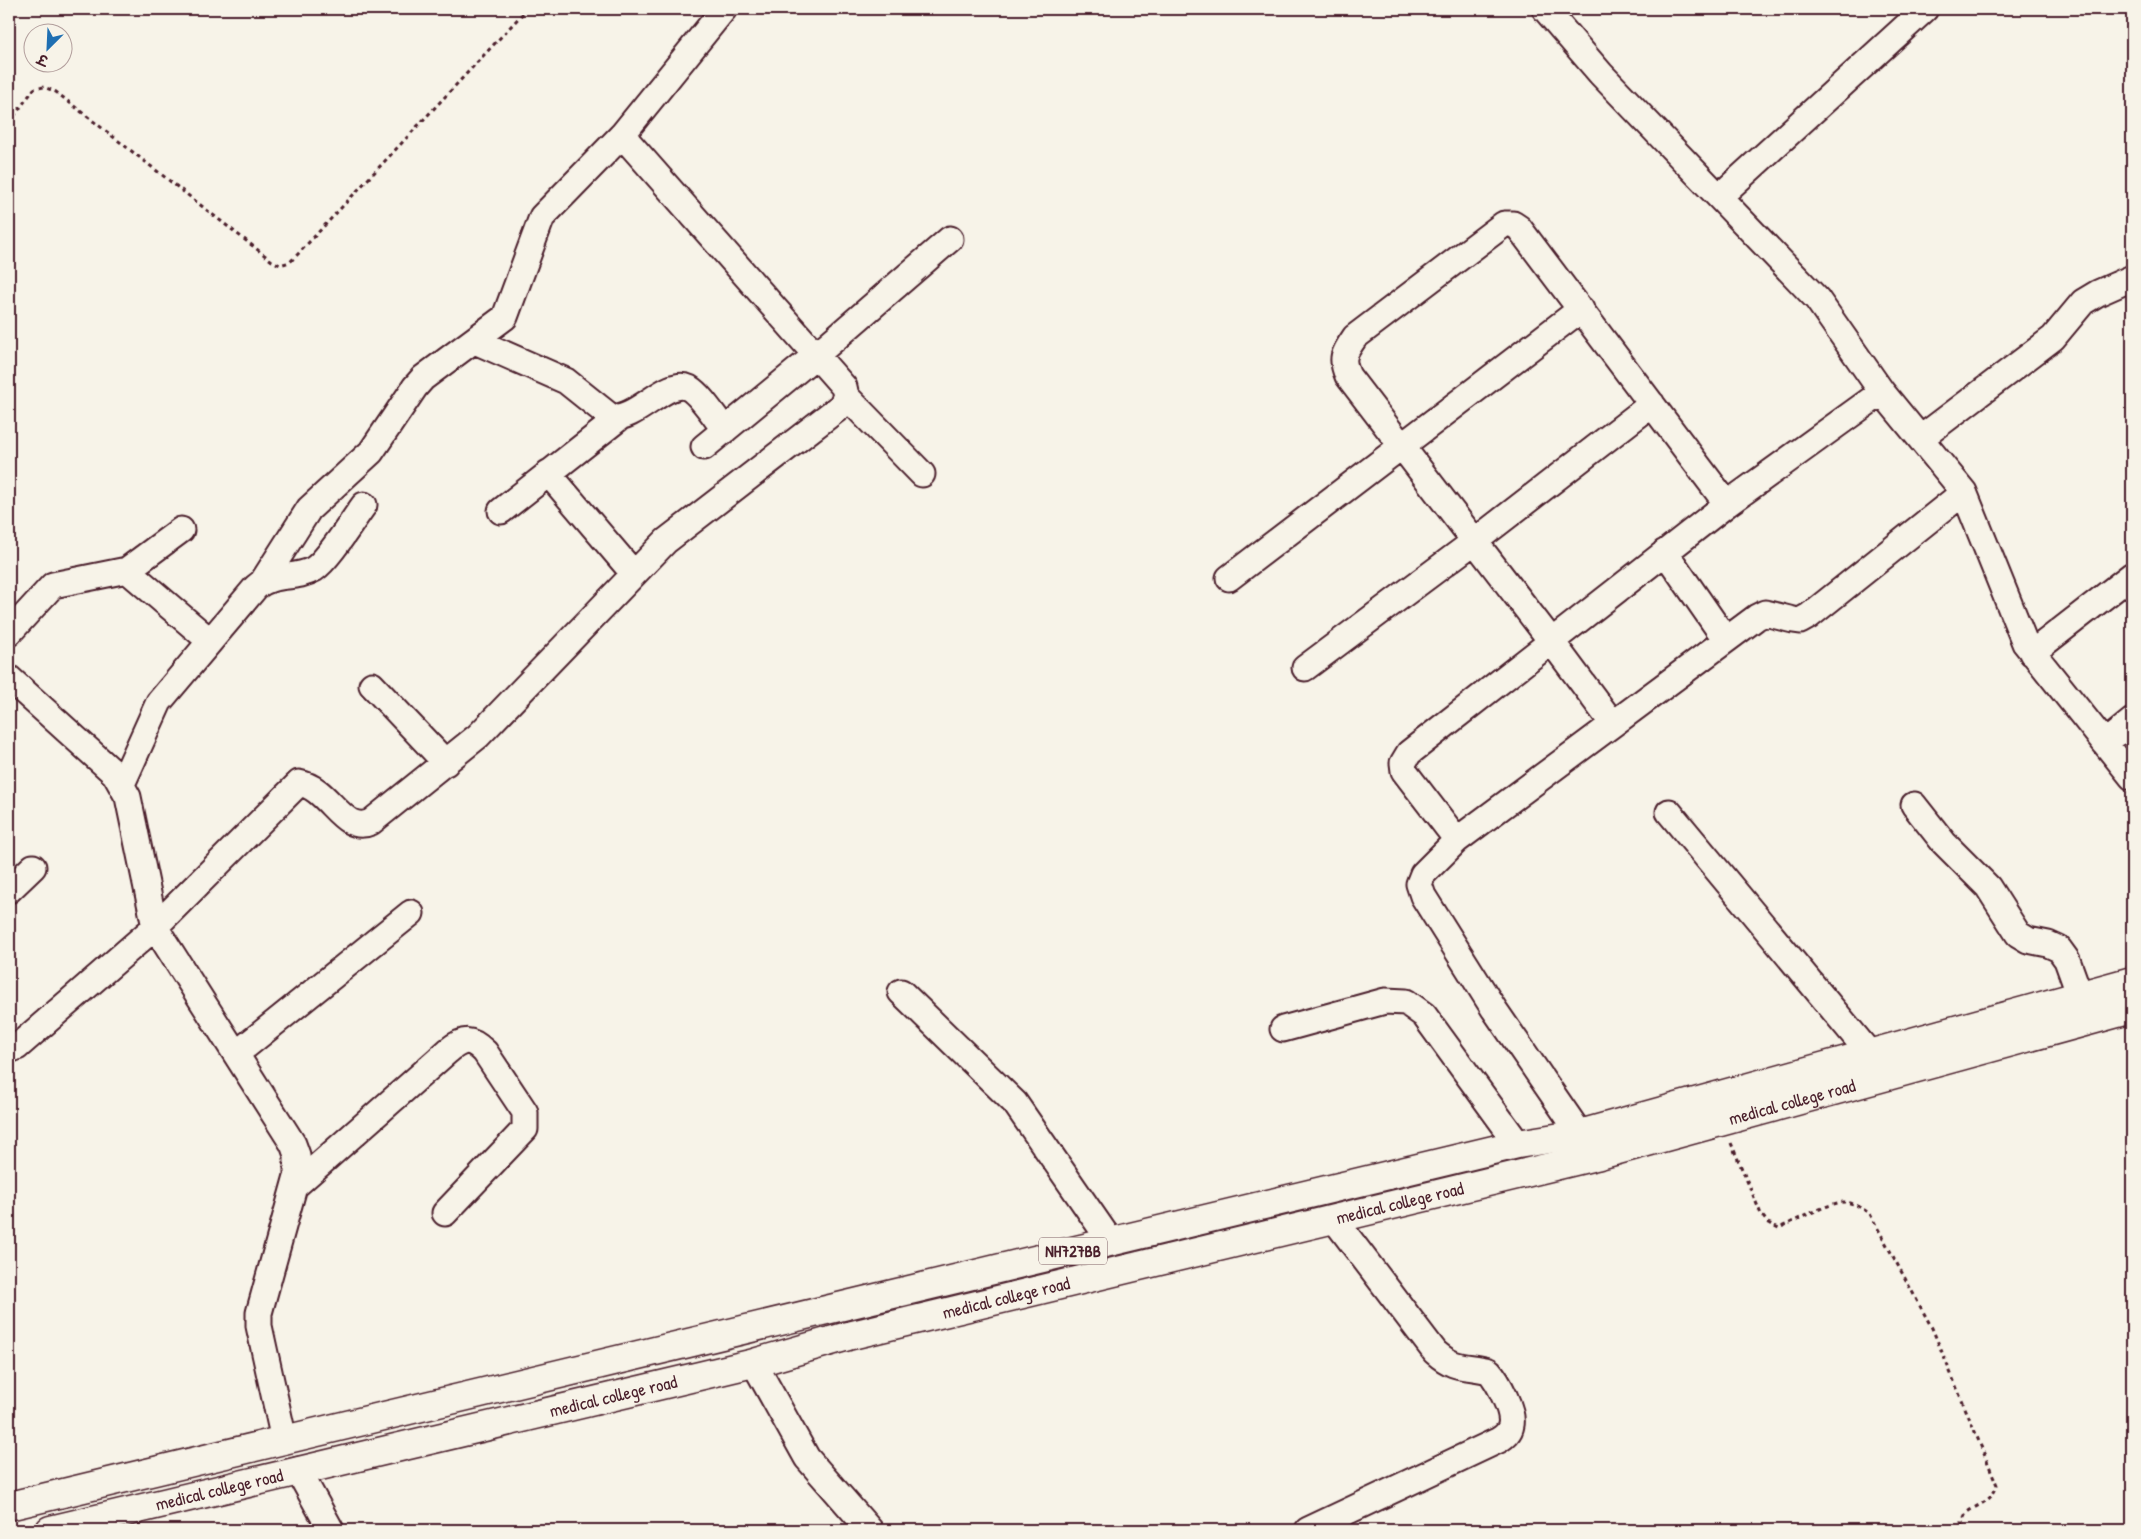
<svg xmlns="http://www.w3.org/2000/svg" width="2141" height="1539" font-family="'Patrick Hand','Playpen Sans Deva',sans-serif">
<rect width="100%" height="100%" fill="#f7f3e8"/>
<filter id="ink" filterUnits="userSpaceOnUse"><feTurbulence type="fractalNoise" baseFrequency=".02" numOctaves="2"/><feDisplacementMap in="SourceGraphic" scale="10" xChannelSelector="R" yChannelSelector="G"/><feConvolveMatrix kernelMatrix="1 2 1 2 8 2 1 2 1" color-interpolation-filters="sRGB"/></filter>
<g filter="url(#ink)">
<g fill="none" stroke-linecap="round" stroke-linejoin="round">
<g stroke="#4a1f2b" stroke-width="29">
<path id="minor" d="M1545,9L1601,74L1817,299L1882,392L1964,492L2025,643L2132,777
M1719,197L1925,9
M475,341L566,381L611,417C637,421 667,377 689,388C701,395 716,419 725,430
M846,396L922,474
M1921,438L2053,338L2083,302L2098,293L2132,278
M704,447L816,355L950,239
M548,473L634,574
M501,511L619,418
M1665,552L1726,640
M127,570L210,641
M1229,578L1581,309
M263,581L309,509L371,452L415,387L423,378L505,317L542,217L622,135L724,9
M9,633L53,585L127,570L181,530
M2032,653L2132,575
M1305,668L1475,541L1652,404
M9,678L115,774L128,797L155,927L293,1144L297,1155V1176L259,1313V1326L284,1440
M372,685L446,763
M1613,724L1552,642L1348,376C1340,358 1344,353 1355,337L1504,224H1513L1519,228L1727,504
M2105,743L2132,721
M122,784L159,702L256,587C273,572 295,580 314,569C329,559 352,521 364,505
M1914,805L1944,843L1988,887L2018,934L2028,940L2048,944L2059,949L2067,960L2080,996
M1669,812L1870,1054
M1457,840L1404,771L1403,763L1409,753L1727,504L1882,392
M9,890L33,867
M901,992L1015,1103L1111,1242
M1283,1029L1385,1001L1406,1002L1424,1015L1518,1144
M9,1050L17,1047L155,927L299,783C330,788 342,835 371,822L478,736L666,541L841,406L846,396L844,387L622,135
M236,1054L411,913
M1580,1134L1494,1009L1423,896L1419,884L1423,874L1457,840L1757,617L1765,613L1793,620L1800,621L1809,616L1964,492
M294,1187L448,1051C464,1038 471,1038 485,1052L525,1112V1129L445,1213
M754,1363L807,1458L870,1530
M298,1470L331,1530
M1308,1530L1499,1440C1505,1436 1510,1432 1511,1425C1514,1411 1498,1381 1489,1371C1465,1365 1455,1370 1435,1352L1334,1219"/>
</g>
<g stroke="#4a1f2b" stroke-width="31">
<g id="highway">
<path d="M9,1506L1518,1144L1580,1134L2132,981"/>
<path id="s1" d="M50,1530L754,1363L848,1336L1596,1156L2132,1009"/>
</g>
</g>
<path stroke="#4a1f2b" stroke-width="3" stroke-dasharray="4 4" stroke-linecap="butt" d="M9,123L34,89L44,87L56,92L272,261L280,265L290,262L298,254L527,9
M1731,1143L1761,1214L1768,1223L1779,1228C1793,1222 1832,1201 1845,1202C1855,1203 1863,1209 1870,1214L1932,1328L1997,1485C1992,1502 1978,1504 1966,1513L1962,1522L1965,1530"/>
<use href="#minor" stroke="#f7f3e8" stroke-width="25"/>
<use href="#highway" stroke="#f7f3e8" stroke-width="28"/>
</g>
</g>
<g text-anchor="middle" stroke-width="5" stroke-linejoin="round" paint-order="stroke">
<rect fill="#f7f3e8" stroke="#7e5f64" stroke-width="1" x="1039" y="1237.5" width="68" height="27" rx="4"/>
<g font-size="16" font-weight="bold" fill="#4a1f2b">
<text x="1073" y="1257">NH727BB</text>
</g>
<g font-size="18" fill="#4a1f2b" stroke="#f7f3e8">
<text dy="6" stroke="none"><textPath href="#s1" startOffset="1794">medical college road</textPath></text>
<text dy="6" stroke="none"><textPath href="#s1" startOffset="1389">medical college road</textPath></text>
<text dy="6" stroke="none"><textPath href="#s1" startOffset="984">medical college road</textPath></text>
<text dy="6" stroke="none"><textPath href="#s1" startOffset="579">medical college road</textPath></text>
<text dy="6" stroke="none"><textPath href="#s1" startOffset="174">medical college road</textPath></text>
</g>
</g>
<rect width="2141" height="1539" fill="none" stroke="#f7f3e8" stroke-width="30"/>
<rect x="15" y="15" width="2111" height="1509" fill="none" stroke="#4a1f2b" stroke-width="2" filter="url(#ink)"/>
<g transform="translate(48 48) rotate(204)"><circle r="24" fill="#f7f3e8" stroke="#b29e9c"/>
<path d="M0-4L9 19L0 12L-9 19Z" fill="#1f6fb2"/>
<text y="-8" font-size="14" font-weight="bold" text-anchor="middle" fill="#4a1f2b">उ</text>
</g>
</svg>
